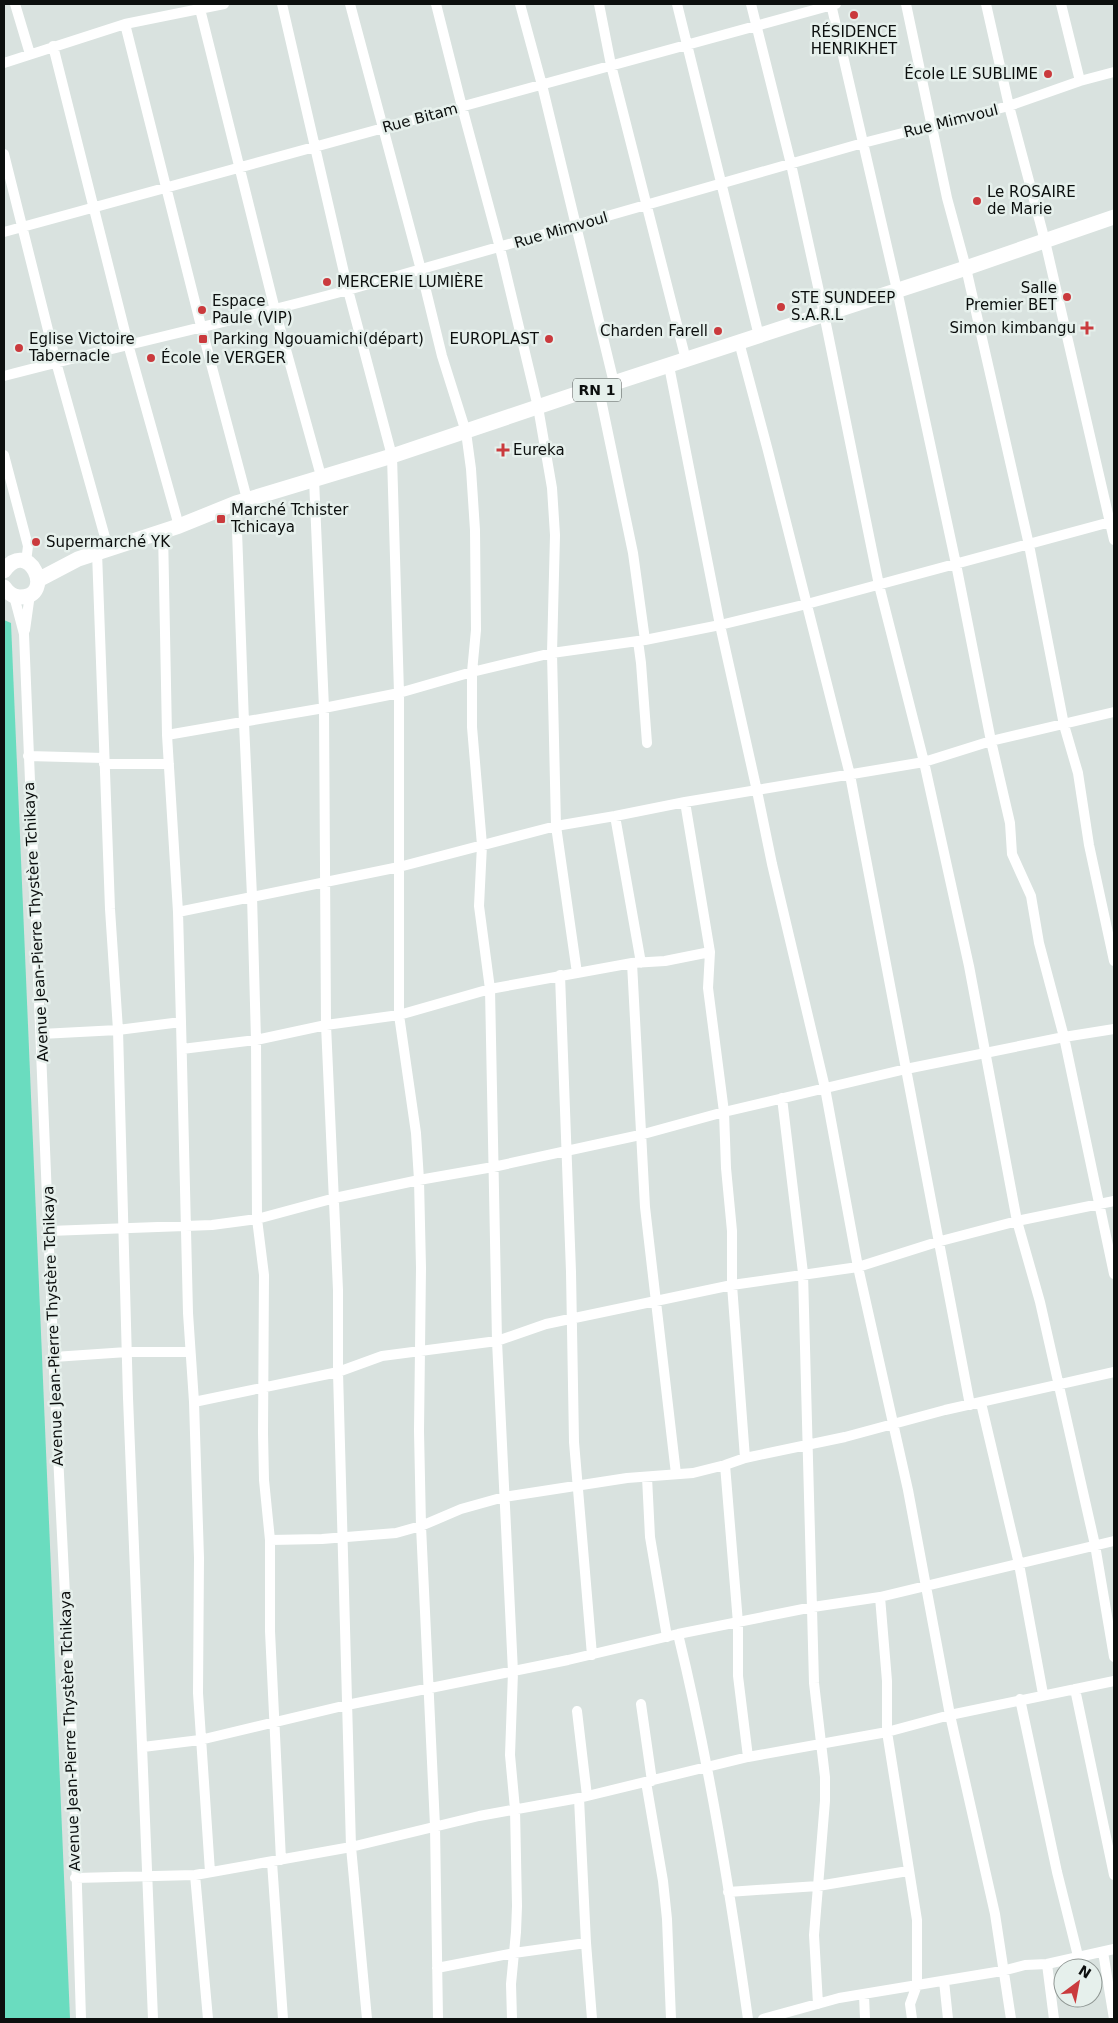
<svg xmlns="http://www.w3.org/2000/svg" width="1118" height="2023" font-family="'DejaVu Sans',sans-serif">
<rect width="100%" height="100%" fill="#d9e2df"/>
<path fill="#6adcbf" d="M4,620L11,623L70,2019H4Z"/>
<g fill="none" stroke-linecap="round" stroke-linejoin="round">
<path stroke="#fff" stroke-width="10" d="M15,4L30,54
M282,4L348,290L392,456L399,693V1015L416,1133L419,1180L421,1268L419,1431L421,1526L435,1826L438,2019
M350,4L421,270L442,356L466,432L471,469L475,530L476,630L472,672V727L482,845L479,906L490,989L497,1341L513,1672L510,1755L515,1809L517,1906L516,1932L511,1984L512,2019
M436,4L462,107L500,248L538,407L552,488L555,535L552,653L556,826L577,973
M520,4L542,85L614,383
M599,4L611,65L686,360
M677,4L759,336
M751,4L791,164L824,314L879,585L924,762L969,966L1017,1221L1040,1302L1095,1545L1114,1657
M831,4L897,290L956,564L991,741L1010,823L1012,854L1031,896L1039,943L1064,1037L1114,1274
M906,4L947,198L966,268L1029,545L1064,725L1078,773L1089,845L1114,961
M986,4L1009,106L1045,241L1114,540
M1061,4L1080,81
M200,9L275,310L321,476
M125,24L201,326L247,499
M53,46L128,344L179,526
M4,63L125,24L224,4
M4,154L56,362L108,548
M4,232L836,4
M739,342L768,451L850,775L970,1405
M669,366L720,625L757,791L772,864L825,1088L858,1267L908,1490L950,1715L995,1914L1011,2019
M4,376C118,346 234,321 348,290L863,143L1009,106L1080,81L1114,72
M599,390L633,553L645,640
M4,455L28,546L26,562
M314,479L324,708L326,1025L338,1290V1372L351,1847L367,2019
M236,503L244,723L252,896L256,1040L257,1219L264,1275L263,1433L264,1480L270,1540V1631L281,1860
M163,531L167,735L178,912
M97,552L110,909L118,1030L128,1398L153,2019
M14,596L24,634L55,1394L73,1756L81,2019
M25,630L30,594
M638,641L641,663L647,743
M167,735L324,708L399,693L472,672L552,653L645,640L720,625L807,604L1114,521
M28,756L104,758
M104,764H169
M685,802L710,952L708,988L724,1112L726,1168L732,1231V1285L745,1458
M615,816L641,963
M632,963L645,1207L676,1474
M560,975L571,1272L574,1442L592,1655
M181,1022L188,1313L194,1402L199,1558L198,1693L210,1872
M41,1034L118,1030L181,1022L178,912L399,867L556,826L615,816L685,802L924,762L991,741L1114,712
M182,1049L256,1040L326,1025L399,1015L490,989L632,963L665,961L710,952
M782,1098L803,1273L814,1683L825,1777V1801L814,1935L818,2004
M49,1231L212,1225L257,1219L335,1198L419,1180L493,1167L640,1135L724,1112L906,1069L1064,1037L1114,1029
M54,1357L127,1352H190
M194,1402L338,1372L382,1356L497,1341L546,1324L732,1285L858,1267L937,1242L1017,1221L1114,1201
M981,1403L1019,1564L1043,1694
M725,1465L738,1623V1676L748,1757
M647,1477L650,1537L667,1637
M270,1540L322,1539L396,1533L421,1526L461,1509L504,1497L627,1478L693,1473L725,1465L745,1458L845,1437L945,1410L1114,1372
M880,1597L887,1681V1732L917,1920V1985L910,2004L912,2019
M678,1634C709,1761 730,1890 748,2019
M1075,1689L1114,1875
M1020,1699L1057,1872L1078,1956
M641,1704L652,1781
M577,1711L587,1796
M143,1747L200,1740L347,1705L568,1660L678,1634L813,1607L880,1597L1114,1541
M646,1782L663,1881L667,1919L671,2019
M579,1798L586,1943L592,2019
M272,1862L283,2019
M195,1875L208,2019
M75,1878L195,1875L351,1847L479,1816L579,1798L748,1757L887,1732L950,1715L1114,1681
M728,1892L818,1886L908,1871
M1103,1952L1114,2019
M1047,1964L1054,2019
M437,1968L514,1953L586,1943
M944,1981L948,2019
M864,1995L865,2019
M763,2019L839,1998L1002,1971L1025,1965L1047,1964L1114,1949"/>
<path stroke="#fff" stroke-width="15" d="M4,571C28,536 57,597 20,597C13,597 8,593 4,587
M38,580L78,559L179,526L236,503L392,456L573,395L599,390L614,383L966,268L1114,217"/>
</g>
<g fill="#ca3a3d" stroke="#e6f0ec" stroke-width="2">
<circle cx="854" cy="15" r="5"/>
<circle cx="1048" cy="74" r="5"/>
<circle cx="977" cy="201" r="5"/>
<circle cx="327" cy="282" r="5"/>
<circle cx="1067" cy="297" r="5"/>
<circle cx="781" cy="307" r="5"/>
<circle cx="202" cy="310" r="5"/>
<path d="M1084.5 320.5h5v5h5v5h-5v5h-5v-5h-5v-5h5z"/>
<circle cx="718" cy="331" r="5"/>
<rect x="198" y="334" width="10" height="10" rx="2.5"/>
<circle cx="549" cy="339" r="5"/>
<circle cx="19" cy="348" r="5"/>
<circle cx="151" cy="358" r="5"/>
<path d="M500.5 442.5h5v5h5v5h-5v5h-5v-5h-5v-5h5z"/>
<rect x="216" y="514" width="10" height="10" rx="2.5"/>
<circle cx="36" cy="542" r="5"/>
</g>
<g text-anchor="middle" stroke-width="5" stroke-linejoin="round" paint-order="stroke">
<rect fill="#e6f0ec" stroke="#4d5251" stroke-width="1" x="573" y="378.5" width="48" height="23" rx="4"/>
<g font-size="14" font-weight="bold" fill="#0c0f0e">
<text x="597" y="395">RN 1</text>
</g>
<g font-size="15" fill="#0c0f0e" stroke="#e6f0ec" text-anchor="start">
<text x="854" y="37" text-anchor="middle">RÉSIDENCE<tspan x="854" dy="17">HENRIKHET</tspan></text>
<text x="1038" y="79" text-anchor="end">École LE SUBLIME</text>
<text x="987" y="197">Le ROSAIRE<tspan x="987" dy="17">de Marie</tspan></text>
<text x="337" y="287">MERCERIE LUMIÈRE</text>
<text x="1057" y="293" text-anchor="end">Salle<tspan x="1057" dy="17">Premier BET</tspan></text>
<text x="791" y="303">STE SUNDEEP<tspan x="791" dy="17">S.A.R.L</tspan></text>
<text x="212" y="306">Espace<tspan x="212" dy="17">Paule (VIP)</tspan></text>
<text x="1076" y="333" text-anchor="end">Simon kimbangu</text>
<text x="708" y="336" text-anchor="end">Charden Farell</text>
<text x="29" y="344">Eglise Victoire<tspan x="29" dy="17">Tabernacle</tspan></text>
<text x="213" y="344">Parking Ngouamichi(départ)</text>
<text x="539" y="344" text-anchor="end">EUROPLAST</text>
<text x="161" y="363">École le VERGER</text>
<text x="513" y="455">Eureka</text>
<text x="231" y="515">Marché Tchister<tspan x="231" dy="17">Tchicaya</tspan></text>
<text x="46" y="547">Supermarché YK</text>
</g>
<g font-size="15" fill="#0c0f0e" stroke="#e6f0ec">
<text transform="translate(420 118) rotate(-15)" y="5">Rue Bitam</text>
<text transform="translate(951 121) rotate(-14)" y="5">Rue Mimvoul</text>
<text transform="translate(561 230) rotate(-16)" y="5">Rue Mimvoul</text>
<text transform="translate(36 922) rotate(-93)" y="5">Avenue Jean-Pierre Thystère Tchikaya</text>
<text transform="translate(53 1326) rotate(-92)" y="5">Avenue Jean-Pierre Thystère Tchikaya</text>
<text transform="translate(70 1731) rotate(-92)" y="5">Avenue Jean-Pierre Thystère Tchikaya</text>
</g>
</g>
<rect width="1118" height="2023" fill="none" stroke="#0c0f0e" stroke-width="10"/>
<g transform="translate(1078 1983) rotate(32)"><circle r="24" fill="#e6f0ec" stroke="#8f9693"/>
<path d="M0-4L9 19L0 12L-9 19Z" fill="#ca3a3d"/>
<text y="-8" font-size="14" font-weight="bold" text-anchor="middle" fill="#0c0f0e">N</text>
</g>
</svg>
